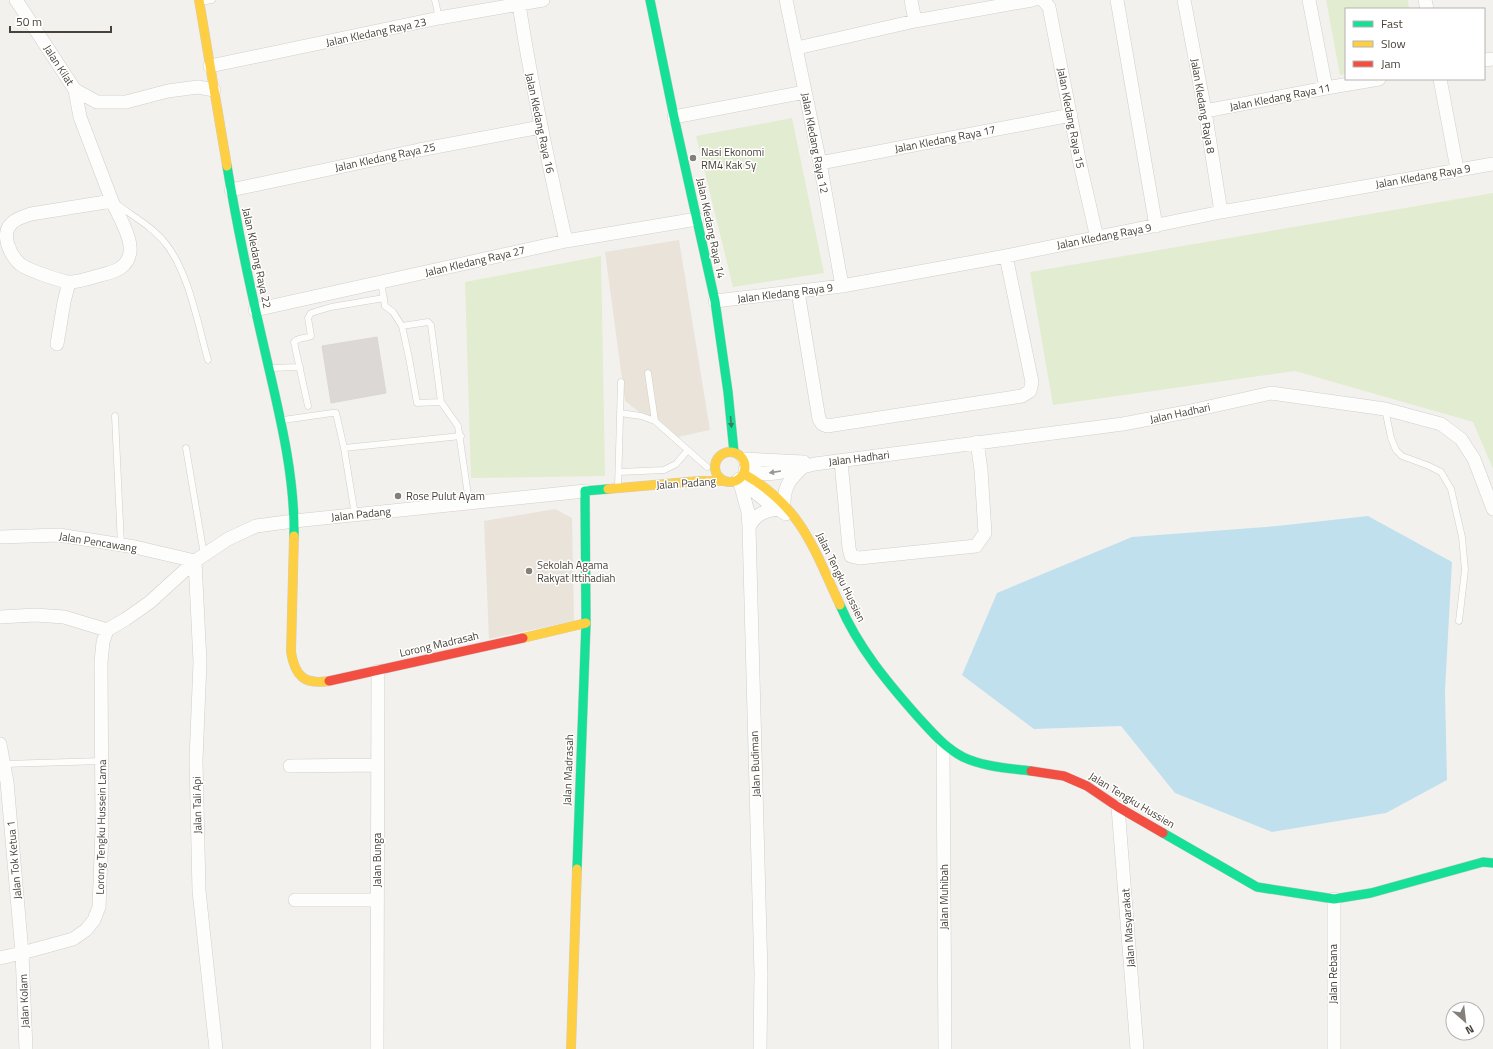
<svg xmlns="http://www.w3.org/2000/svg" width="1493" height="1049" font-family="'Titillium Web',sans-serif">
<rect width="100%" height="100%" fill="#f3f1ee"/>
<path fill="#e9e3da" d="M679,240L710,430L673,438L625,401L605,252Z
M555,509L572,518L574,621L489,639L484,521Z"/>
<path fill="#e2ecd0" d="M1326,0H1408L1409,9H1346V74L1340,75Z
M792,118L824,273L733,287L696,136Z
M1493,193V469L1473,422L1295,371L1053,405L1030,272Z
M601,256L605,476L471,478L465,282Z"/>
<path fill="#c1e0ee" d="M1368,516L1452,562L1445,691L1447,780L1386,813L1272,832L1175,793L1121,726L1034,729L962,675L997,593L1132,537L1277,526Z"/>
<path fill="#dbd8d5" stroke="#dbd8d4" d="M377,337L386,393L331,403L322,346Z"/>
<g fill="none" stroke-linecap="round" stroke-linejoin="round">
<g stroke="#d1cecb" stroke-width="7">
<path id="lane" d="M435,0L439,18
M200,2L212,0
M118,205C134,217 154,228 166,244C189,273 198,325 208,360
M381,282L385,306L393,312L402,326L409,358L417,403L441,402
M402,326L428,322L431,325L441,402L458,426L469,502
M270,368L300,367
M648,373L655,421
M308,406L294,342C298,337 305,339 311,336L308,318L311,313L331,307L384,298
M1385,409L1391,438L1396,450L1402,456L1429,466L1441,472L1451,489L1462,537L1465,570L1459,621
M620,413L641,416L655,421L707,467
M115,416L121,545
M283,420L332,413H336L344,448L355,515
M186,448L204,555
M344,448L461,436
M619,472L664,470L676,464L687,451
M618,487L621,382
M4,764L102,761"/>
</g>
<g stroke="#d1cecb" stroke-width="14">
<path id="street" d="M16,0L75,90L97,102H126L168,91L198,87L214,90
M786,0L820,163L842,286
M911,0L915,21
M1042,0L1044,1L1049,7L1080,164L1097,238
M1117,0L1156,226
M1184,0L1205,111L1221,212
M1309,0L1326,88
M1425,0L1427,9
M519,4C531,84 548,162 566,241
M797,48L915,21L1032,0
M1484,60L1493,59
M210,66L439,18L543,0
M1440,79L1457,169
M75,90L80,117L112,201
M1205,111L1326,88L1379,79
M674,117L805,92
M820,163L1071,115
M231,190L419,150L541,127
M112,201C118,215 132,237 130,252C128,268 114,272 101,275C93,277 76,283 68,282C58,280 27,270 20,264C10,255 0,234 12,223C17,218 25,216 31,214Z
M798,292L819,419L822,424L827,426L1022,396L1030,391L1032,382L1006,256
M715,301L842,286L1006,256L1221,212L1493,164
M255,310L566,241L697,219
M57,344L64,302L69,282
M744,459L804,462
M841,461L849,548L851,556L859,558L976,546L985,533L981,470L977,442
M745,470C768,479 793,469 815,464L1123,424L1186,412L1271,393L1385,409L1441,424L1461,439L1474,459L1493,509
M739,479L748,512L749,527L761,974L760,1049
M739,479L766,501L786,514
M784,503C784,485 791,478 804,466
M749,527C756,514 764,511 778,509
M0,537L59,535L135,547L195,561L200,662L196,760L199,891L216,1049
M0,617L35,615L64,617L107,630
M107,630L126,619L150,602L195,561L228,539L256,526L294,521L585,491
M0,744L7,782L22,953L26,1049
M943,745L945,1049
M290,766L377,765
M1118,807L1137,1049
M1334,899V1049
M295,900H377
M0,958L22,953L73,939L86,930L94,920L99,907L102,831L101,662L103,642L107,630
M377,1049L378,671"/>
</g>
<g stroke="#d2cdc5" stroke-width="10">
<path id="fast" d="M650,0L674,117L715,301L728,392L734,452
M227,166C237,227 250,287 264,347C278,409 295,472 294,536
M840,605C858,647 887,682 918,717C932,732 944,747 963,757C984,767 1008,768 1031,771
M1163,833L1257,887L1334,899L1371,893L1483,862L1493,863
M577,869L586,623L585,491L608,489"/>
</g>
<g stroke="#d2cdc5" stroke-width="10">
<path id="slow" d="M199,0L227,166
M715 467a15 15 0 1 1 30 0a15 15 0 1 1-30 0Z
M744,474C801,506 814,549 840,605
M608,489L699,481H724
M294,536L291,652C295,676 304,685 329,681
M523,638L586,623
M571,1049L577,869"/>
</g>
<g stroke="#d2cdc5" stroke-width="10">
<path id="jam" d="M329,681L523,638
M1031,771L1064,776L1087,786L1118,807L1163,833"/>
</g>
<use href="#lane" stroke="#fdfdfc" stroke-width="6"/>
<use href="#street" stroke="#fdfdfc" stroke-width="13"/>
<use href="#fast" stroke="#16e098" stroke-width="9"/>
<use href="#slow" stroke="#ffcf43" stroke-width="9"/>
<use href="#jam" stroke="#f24e42" stroke-width="9"/>
</g>
<defs><path id="oneway-solid" d="M-6-.8H1V-3.2L6.5 0L1 3.2V.8H-6Z"/></defs>
<use fill="#35815f" href="#oneway-solid" transform="translate(731 422) rotate(85)"/>
<use fill="#9a9691" href="#oneway-solid" transform="translate(775 472) rotate(171)"/>
<g fill="#847f78" stroke="#fff" stroke-width="1.5">
<circle cx="693" cy="158" r="4"/>
<circle cx="398" cy="496" r="4"/>
<circle cx="529" cy="571" r="4"/>
</g>
<g text-anchor="middle" stroke-width="3" stroke-linejoin="round" paint-order="stroke">
<g font-size="11" fill="#494239" stroke="#fff">
<text transform="translate(376 32) rotate(-12)" y="4">Jalan Kledang Raya 23</text>
<text transform="translate(59 65) rotate(57)" y="4">Jalan Kilat</text>
<text transform="translate(1280 97) rotate(-11)" y="4">Jalan Kledang Raya 11</text>
<text transform="translate(1203 106) rotate(80)" y="4">Jalan Kledang Raya 8</text>
<text transform="translate(1071 118) rotate(79)" y="4">Jalan Kledang Raya 15</text>
<text transform="translate(540 123) rotate(78)" y="4">Jalan Kledang Raya 16</text>
<text transform="translate(945 139) rotate(-11)" y="4">Jalan Kledang Raya 17</text>
<text transform="translate(815 143) rotate(79)" y="4">Jalan Kledang Raya 12</text>
<text transform="translate(385 157) rotate(-12)" y="4">Jalan Kledang Raya 25</text>
<text transform="translate(1423 176) rotate(-10)" y="4">Jalan Kledang Raya 9</text>
<text transform="translate(711 228) rotate(78)" y="4">Jalan Kledang Raya 14</text>
<text transform="translate(1104 236) rotate(-11)" y="4">Jalan Kledang Raya 9</text>
<text transform="translate(257 258) rotate(78)" y="4">Jalan Kledang Raya 22</text>
<text transform="translate(475 261) rotate(-13)" y="4">Jalan Kledang Raya 27</text>
<text transform="translate(785 293) rotate(-7)" y="4">Jalan Kledang Raya 9</text>
<text transform="translate(1180 413) rotate(-12)" y="4">Jalan Hadhari</text>
<text transform="translate(859 458) rotate(-7)" y="4">Jalan Hadhari</text>
<text transform="translate(686 483) rotate(-4)" y="4">Jalan Padang</text>
<text transform="translate(361 514) rotate(-6)" y="4">Jalan Padang</text>
<text transform="translate(98 542) rotate(9)" y="4">Jalan Pencawang</text>
<text transform="translate(841 577) rotate(64)" y="4">Jalan Tengku Hussien</text>
<text transform="translate(439 644) rotate(-13)" y="4">Lorong Madrasah</text>
<text transform="translate(755 764) rotate(-92)" y="4">Jalan Budiman</text>
<text transform="translate(568 770) rotate(-88)" y="4">Jalan Madrasah</text>
<text transform="translate(1132 800) rotate(31)" y="4">Jalan Tengku Hussien</text>
<text transform="translate(197 805) rotate(-91)" y="4">Jalan Tali Api</text>
<text transform="translate(101 827) rotate(-89)" y="4">Lorong Tengku Hussein Lama</text>
<text transform="translate(14 860) rotate(-95)" y="4">Jalan Tok Ketua 1</text>
<text transform="translate(377 860) rotate(-90)" y="4">Jalan Bunga</text>
<text transform="translate(944 897) rotate(-90)" y="4">Jalan Muhibah</text>
<text transform="translate(1128 928) rotate(-94)" y="4">Jalan Masyarakat</text>
<text transform="translate(1333 974) rotate(-90)" y="4">Jalan Rebana</text>
<text transform="translate(24 1001) rotate(-92)" y="4">Jalan Kolam</text>
</g>
<g font-size="11" fill="#494239" stroke="#fff" text-anchor="start">
<text x="701" y="156">Nasi Ekonomi<tspan x="701" dy="13">RM4 Kak Sy</tspan></text>
<text x="406" y="500">Rose Pulut Ayam</text>
<text x="537" y="569">Sekolah Agama<tspan x="537" dy="13">Rakyat Ittihadiah</tspan></text>
</g>
</g>
<rect x="1345" y="8" width="140" height="72" fill="#ffffff" stroke="#b6b3b0"/>
<rect x="1353" y="21" width="20" height="6" fill="#16e098" stroke="#b6b3b0"/>
<text x="1381" y="28" font-size="12" fill="#494239">Fast</text>
<rect x="1353" y="41" width="20" height="6" fill="#ffcf43" stroke="#b6b3b0"/>
<text x="1381" y="48" font-size="12" fill="#494239">Slow</text>
<rect x="1353" y="61" width="20" height="6" fill="#f24e42" stroke="#b6b3b0"/>
<text x="1381" y="68" font-size="12" fill="#494239">Jam</text>
<g transform="translate(1465 1021) rotate(152)"><circle r="19" fill="#ffffff" stroke="#b6b3b0"/>
<path d="M0-3L7 15L0 10L-7 15Z" fill="#847f78"/>
<text y="-6" font-size="11" font-weight="bold" text-anchor="middle" fill="#494239">N</text>
</g>
<path d="M10 26v6h101v-6" fill="none" stroke="#494239" stroke-width="2"/>
<text x="16" y="26" font-size="12" fill="#494239" stroke="#ffffff" stroke-width="3" paint-order="stroke">50 m</text>
</svg>
